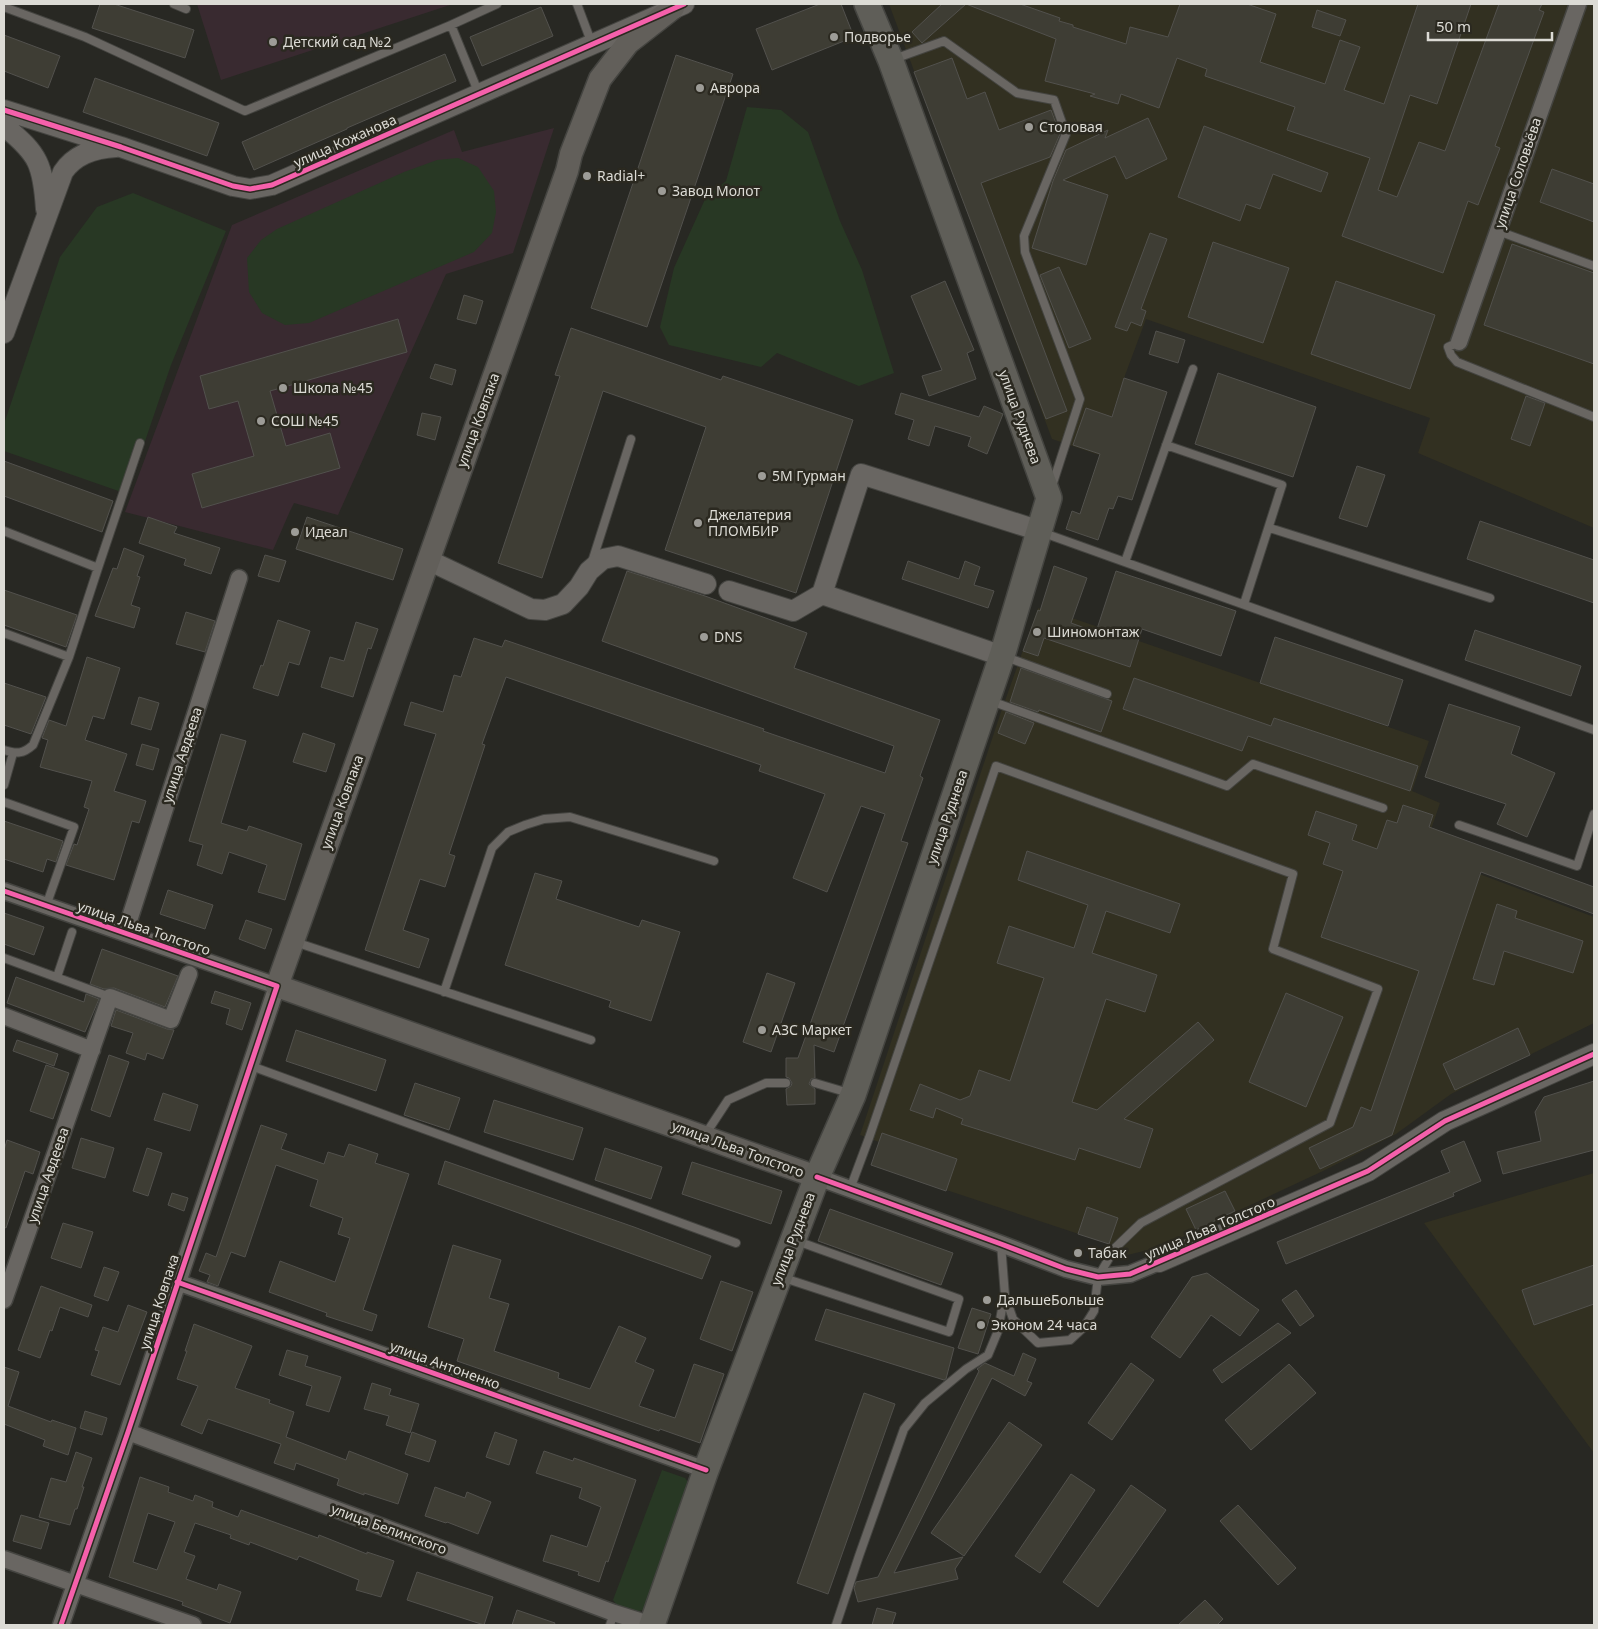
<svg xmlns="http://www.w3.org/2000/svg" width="1598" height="1629" font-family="'Noto Sans',sans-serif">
<rect width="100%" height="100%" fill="#282823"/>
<path fill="#323021" d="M889,4H1594V528L1418,453L1430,418L1146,319L1124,378L1099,455L1052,439Z
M1038,608L1075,619L1429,741L1412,791L1440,803L1423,853L1594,917V1023L1451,1094L1396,1134L1323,1171L1161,1247L1123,1256L1109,1244L871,1165L879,1142L860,1135L1001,712Z
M1594,1173V1453L1424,1223Z"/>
<path fill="#392a30" d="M197,4H453L221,80Z
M554,128L513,253L446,274L338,515L294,503L290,511L273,550L125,512L232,225L454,130L462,152Z"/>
<path fill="#283824" d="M747,107L781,110L808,132L840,221L862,270L894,373L859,386L777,353L761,367L669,345L660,327L674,268L706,197L726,181Z
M458,158L478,167L494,191L496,212L492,233L474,252L309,323L285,325L262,313L249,292L247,258L261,240L277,229L404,172L437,160Z
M133,193L226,231L171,365L127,494L4,451V424L60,257L97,207Z
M662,1470L685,1478L691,1486L650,1606C638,1615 622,1613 613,1600Z"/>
<path fill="#3e3d34" stroke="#52514d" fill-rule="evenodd" d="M100,4H114L194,30L185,58L92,28Z
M820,4H841L854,37L772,70L756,29Z
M942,4H1020L1060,18L1059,21L1073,25V27L1126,44L1130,27L1168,37L1180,4H1247L1276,14L1260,62L1325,84L1340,40L1360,47L1344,90L1384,104L1418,4H1471L1437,104L1410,95L1378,190L1397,197L1419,142L1445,151L1499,4H1542L1539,10L1544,12L1495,146L1500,148L1478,205L1468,201L1443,273L1342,236L1370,158L1287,130L1295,107L1205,76L1207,69L1177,58L1159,108L1121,94L1118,104L1090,96L1095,94L1045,81L1056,39L966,4L922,43L912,32Z
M541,7L553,36L482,66L470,37Z
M1317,10L1346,20L1340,36L1312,27Z
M4,35L60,56L48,88L4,71Z
M445,54L456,81L347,128V129L254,170L242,142L330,103Z
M676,55L733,74L647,327L591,308Z
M952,58L967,99L985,92L999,130L1051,110L1060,134L1050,157L981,183L1067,411L1046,419L914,72Z
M95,78L219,123L207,156L83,112Z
M1148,118L1167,159L1126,179L1115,156L1063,180L1108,195L1086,265L1032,248L1053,181L1066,150L1108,130L1105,138Z
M1204,126L1328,173L1321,192L1273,174L1260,209L1246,204L1240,221L1178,197Z
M1552,169L1594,184V222L1540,202Z
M1150,233L1167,239L1141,309L1146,311L1141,326L1131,322L1127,331L1115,327Z
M1213,242L1289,268L1263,343L1188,317Z
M1512,244L1594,273V364L1484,325Z
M1059,267L1091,339L1069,348L1040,275Z
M945,281L974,350L967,353L976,379L929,396L922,376L942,370L911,296Z
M1336,281L1435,315L1410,389L1311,354Z
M464,295L483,301L476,324L457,319Z
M398,319L407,352L270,391L286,446L330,433L340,468L202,508L192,474L254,456L238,401L209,409L200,376Z
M571,328L721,380L723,376L853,420L796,593L665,550L706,427L603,391L542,578L498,563L560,376L555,375Z
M1156,331L1185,340L1178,363L1149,354Z
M435,364L456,370L452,385L430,378Z
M1218,373L1316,407L1293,477L1195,444Z
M1124,378L1167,392L1132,500L1118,496L1113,509L1109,508L1098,540L1066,529L1072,511L1080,514L1100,454L1073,445L1086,408L1112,417Z
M901,393L979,417L984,406L1003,414L987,454L968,446L971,437L935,426L929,446L908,439L914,420L895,414Z
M1526,396L1545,403L1530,446L1511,439Z
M422,413L441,417L435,440L417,435Z
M4,461L113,501L102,532L4,496Z
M1357,466L1385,475L1367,527L1339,518Z
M148,517L177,527L174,533L220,548L211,574L184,565L186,559L139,543Z
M307,517L403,549L393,580L296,549Z
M1480,521L1594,560V603L1467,559Z
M124,548L144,556L137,576L140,577L131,605L140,608L134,628L95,616L113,568L117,569Z
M265,555L286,561L279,582L258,576Z
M908,561L959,579L965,561L980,567L974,585L994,591L988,608L902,579Z
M1054,566L1087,578L1071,623L1096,632L1116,571L1236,611L1221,656L1142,629L1130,667L1044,638L1038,656L1023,651L1038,610L1040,611Z
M627,571L705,596L807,633L794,668L940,720L920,776L923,778L901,841L908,843L834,1052L814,1045L815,1078L811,1079L809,1084L815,1089V1104L787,1105L786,1089L791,1086L792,1083L789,1078L786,1077V1058H798L885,814L861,806L827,892L793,878L825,794L759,771L761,765L506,677L482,744L485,745L449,854L455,856L445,887L420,879L403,930L429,939L419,968L365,950L436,734L404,725L411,702L443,712L454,675L461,677L474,638L502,647L505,640L764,729L763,731L885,773L894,746L602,641Z
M4,590L77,615L66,647L4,625Z
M186,612L215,621L205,652L176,644Z
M278,620L310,631L299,665L289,662L278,696L253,688L261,665L263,666Z
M356,622L378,629L371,649L368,648L353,697L321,687L330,657L344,661Z
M1475,630L1581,666L1571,696L1465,660Z
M1275,637L1403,680L1388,726L1260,683Z
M87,657L120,668L104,719L93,716L85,740L127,754L114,791L146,801L139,823L132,821L114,880L66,865L74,844L77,845L89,809L84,807L92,781L40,767L48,740L42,738L49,720L66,726Z
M1021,668L1112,701L1101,732L1039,710L1038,712L1010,702Z
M1134,678L1271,726L1274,718L1418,766L1410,791L1248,736L1242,751L1123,709Z
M4,683L46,697L31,734L4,725Z
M139,697L159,703L151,730L131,724Z
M1449,704L1520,727L1511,754L1555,773L1527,837L1497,824L1506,804L1425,777Z
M1006,712L1034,723L1025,744L998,733Z
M303,733L335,744L326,772L293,762Z
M221,734L246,741L221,823L247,831L249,826L302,844L285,900L258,892L267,865L229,852L222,874L197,865L203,845L189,841Z
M142,744L159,749L153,770L136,765Z
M1403,805L1433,815L1429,827L1594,887V914L1481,872L1392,1135L1320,1169L1309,1148L1353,1127L1361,1107L1371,1111L1419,971L1321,937L1343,871L1323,864L1330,843L1308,835L1316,811L1357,825L1352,840L1377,849L1387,820L1397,823Z
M4,821L63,841L56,862L47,859L43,872L4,859Z
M1027,851L1180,904L1170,933L1106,911L1092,953L1157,975L1145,1012L1106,999L1072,1102L1097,1110L1198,1022L1214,1040L1124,1119L1153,1129L1140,1168L1079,1148L1075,1160L961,1124L963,1119L936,1108L933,1118L910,1110L920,1084L960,1100L970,1096L979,1070L1010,1081L1044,978L997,963L1009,926L1074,948L1088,905L1018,880Z
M535,873L562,881L556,899L639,927L642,920L680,932L651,1021L609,1007L611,1001L505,965Z
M168,890L213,905L205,929L160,914Z
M1497,904L1517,911L1515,918L1583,941L1573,973L1504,951L1494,985L1473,979Z
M4,913L44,927L34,955L4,944Z
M246,920L272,929L265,949L239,939Z
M102,949L178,976L165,1007L114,988L104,989L90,984Z
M767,973L795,983L771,1052L743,1042Z
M16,977L84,1002L86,994L99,999L85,1032L7,1003Z
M215,991L251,1003L242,1030L226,1024L230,1009L211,1003Z
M1286,993L1343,1017L1306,1107L1249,1082Z
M116,1010L167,1029L174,1030L163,1059L147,1053L145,1060L126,1053L133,1033L111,1026Z
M1518,1028L1530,1055L1455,1090L1443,1064Z
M296,1030L386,1060L376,1091L286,1061Z
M17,1040L58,1054L54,1066L13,1051Z
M109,1055L129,1062L110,1117L91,1110Z
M46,1065L69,1073L53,1119L30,1111Z
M1594,1081V1150L1503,1174L1497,1152L1541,1141L1535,1112L1544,1097Z
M415,1083L460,1098L449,1130L404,1115Z
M163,1093L198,1105L190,1131L154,1120Z
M494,1100L583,1128L573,1160L484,1132Z
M261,1125L287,1134L281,1149L324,1164L328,1152L344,1157L349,1144L378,1154L375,1163L409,1174L363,1310L377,1315L372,1331L326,1316L327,1313L269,1292L280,1261L335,1282L350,1238L338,1234L343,1218L310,1206L318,1180L276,1165L245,1257L231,1252L218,1286L207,1282L210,1275L199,1271L206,1253L216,1257Z
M882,1133L957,1159L946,1191L871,1165Z
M81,1138L114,1148L105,1178L72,1168Z
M7,1140L40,1152L33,1174L25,1171L6,1228L4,1227V1150Z
M1464,1141L1481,1181L1453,1193L1454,1196L1286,1264L1277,1242L1450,1172L1441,1151Z
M147,1148L162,1153L148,1196L133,1191Z
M605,1148L662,1167L651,1199L595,1180Z
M445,1161L634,1227L711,1256L702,1279L438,1184Z
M692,1162L782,1191L771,1224L682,1194Z
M1225,1191L1235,1211L1196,1230L1186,1209Z
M172,1193L188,1198L184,1211L168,1205Z
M1087,1207L1118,1218L1109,1244L1078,1234Z
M830,1209L953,1253L941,1285L818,1241Z
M63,1223L93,1232L81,1268L51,1258Z
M453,1245L501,1260L489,1298L509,1304L494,1351L559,1373L558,1378L590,1389L619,1326L646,1338L635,1362L654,1370L639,1406L675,1418L694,1364L724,1374L700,1443L660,1429L659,1431L457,1361L464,1339L428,1327Z
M1594,1265V1304L1534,1325L1522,1290Z
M104,1267L119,1272L108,1301L94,1296Z
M1207,1273L1259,1310L1240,1336L1211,1315L1180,1358L1151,1337L1192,1277Z
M721,1281L753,1292L732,1351L700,1339Z
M41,1286L92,1305L88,1317L60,1307L52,1331L50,1330L40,1358L18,1350Z
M1296,1290L1314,1316L1300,1326L1282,1300Z
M128,1305L147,1312L120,1385L91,1375L99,1351L95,1350L103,1327L118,1332Z
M972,1308L991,1314L978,1354L958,1348Z
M826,1309L954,1348L946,1379L944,1380L815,1340Z
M1278,1323L1291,1333L1222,1383L1213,1370Z
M194,1324L252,1346L235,1388L270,1400L269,1403L294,1412L286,1437L346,1460L349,1451L408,1474L398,1504L364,1493V1495L337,1485L339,1479L296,1463L294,1470L274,1463L281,1444L208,1419L202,1434L181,1425L198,1386L177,1379L187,1351H185Z
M287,1350L308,1356L305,1366L341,1377L329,1412L306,1405L312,1386L279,1375Z
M1023,1353L1036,1359L1027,1381L1032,1383L1025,1396L992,1378L894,1573L963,1557L955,1569L958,1579L858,1602L854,1588L856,1582L878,1577L979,1371L977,1369L985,1363L1014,1376Z
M1131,1363L1154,1380L1112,1440L1088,1423Z
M1289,1364L1316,1393L1251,1450L1225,1420Z
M4,1367L19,1372L8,1406L51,1422L52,1420L76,1428L68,1455L43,1446L45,1440L4,1424Z
M372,1383L391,1389L389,1395L419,1404L410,1433L386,1425L389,1416L364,1409Z
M864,1393L895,1404L828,1594L797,1583Z
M85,1411L107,1418L102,1435L80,1428Z
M1009,1422L1042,1445L964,1556L931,1533Z
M412,1432L436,1441L429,1462L405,1454Z
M495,1432L517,1440L509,1465L486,1457Z
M544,1451L573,1461L574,1458L636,1480L608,1562L606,1561L599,1582L578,1575L579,1572L543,1561L551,1535L587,1547L601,1507L579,1498L582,1488L536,1473Z
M76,1452L92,1458L82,1487H84L77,1509H75L70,1525L39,1517L51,1478L66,1482Z
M1071,1474L1095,1490L1040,1573L1015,1556Z
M140,1477L169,1487L168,1492L193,1501L195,1495L213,1502L212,1507L238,1517L241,1510L318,1538L319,1535L367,1554V1552L394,1561L381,1597L356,1590L359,1580L299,1556L297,1560L250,1542L249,1545L230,1538L231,1535L195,1523L184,1552L195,1556L186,1579L217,1590L219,1584L241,1592L230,1623L182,1605L183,1602L109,1577ZM148,1513L175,1522L157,1570L133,1562Z
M1131,1485L1166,1510L1098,1607L1063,1582Z
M435,1487L465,1498L467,1492L491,1502L478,1534L447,1522L446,1523L425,1516Z
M1238,1505L1296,1568L1278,1585L1220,1521Z
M21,1515L49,1523L41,1549L13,1541Z
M417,1572L493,1597L484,1625L407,1600Z
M1205,1600L1223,1619L1217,1625H1178Z
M877,1608L896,1613L892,1625H872Z
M517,1610L555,1623L554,1625H512Z"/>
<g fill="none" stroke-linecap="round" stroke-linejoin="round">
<g stroke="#444440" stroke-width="10">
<path id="service" d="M174,4L186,9
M577,4L592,44
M4,7L85,37L245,111L451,25L497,4
M451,25L479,94
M894,59L944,41L1017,93L1054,100L1066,134L1024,236L1025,252L1080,399L1052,486
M1498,231L1594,266
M1459,342L1448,347L1451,355L1457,362L1594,417
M1166,445L1282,485L1244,604
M1270,528L1490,598
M4,531L98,568L69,657L33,745C23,754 17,754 4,750
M1041,532L1594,730
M592,562L631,439
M1125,562L1193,369
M98,568L140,443
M4,633L69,657
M1006,657L1107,694
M991,701L1227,786L1253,764L1383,808
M4,785L13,753
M4,802L74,827L46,906
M1459,825L1577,866L1594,814
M295,942L591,1040
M4,958L110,997
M57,977L72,932
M444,992L492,848L508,832L525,825L544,819L570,817L714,861
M251,1066L736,1243
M815,1083L849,1093
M705,1135L728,1100L766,1083H786
M850,1189L869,1138L996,766L1293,874L1273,949L1378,989L1330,1123L1141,1223L1115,1248L1098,1277L1094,1311L1084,1327L1070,1340L1038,1343L1013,1319L1005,1296L1001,1244
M784,1278L949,1332L959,1299L797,1241
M610,1625L614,1613
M836,1625L859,1556L904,1429L925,1403L966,1369L988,1355L998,1331L1004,1298"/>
</g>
<g stroke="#444440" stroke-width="19">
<path id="minor" d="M1459,342L1578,4
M4,891L277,986L128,1432L61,1625
M125,933L239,578
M4,1016L92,1050
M817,1177L1001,1244L1066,1269L1098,1277L1130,1274L1159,1262
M177,1282L706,1470
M4,1300L110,997L171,1020L189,974
M128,1432L614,1613L652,1625
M4,1559L193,1625"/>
</g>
<g stroke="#444440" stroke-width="22">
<path id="tertiary" d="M4,110L121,147L233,186L250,189L272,185L684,4
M4,126C39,154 43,165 46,209
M4,333L63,172C75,154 96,148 116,147
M428,560L531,609L545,610L563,604L579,587L589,571L603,559L618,556L706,584
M729,591L793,611L822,594
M1002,656L822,594L861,474L1040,531
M1159,1262L1368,1171L1445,1121L1594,1054"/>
</g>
<g stroke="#444440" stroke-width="25">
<path id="secondary" d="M673,8L628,43L600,79L571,154L567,171L277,986L817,1177"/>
</g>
<g stroke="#444440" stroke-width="28">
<path id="primary" d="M652,1625L706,1470L817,1177L853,1095L1002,656L1049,498L891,61L867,4"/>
</g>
<use href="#service" stroke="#696662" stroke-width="8"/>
<use href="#minor" stroke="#696662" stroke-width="16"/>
<use href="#tertiary" stroke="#696662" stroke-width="20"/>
<use href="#secondary" stroke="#625f5a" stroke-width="22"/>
<use href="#primary" stroke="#5f5e58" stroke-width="25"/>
<g stroke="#2b2920" stroke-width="8">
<path id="cycleway" d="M4,110L121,147L233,186L250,189L272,185L684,4
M4,891L277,986L128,1432L61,1625
M817,1177L1001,1244L1066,1269L1098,1277L1130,1274L1368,1171L1445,1121L1594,1054
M177,1282L706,1470"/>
</g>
<use href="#cycleway" stroke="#f560ab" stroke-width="5"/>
</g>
<g fill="#9d9c97" stroke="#2b2920" stroke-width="2">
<circle cx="834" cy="37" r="5"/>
<circle cx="273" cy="42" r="5"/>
<circle cx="700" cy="88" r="5"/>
<circle cx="1029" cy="127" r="5"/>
<circle cx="587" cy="176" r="5"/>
<circle cx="662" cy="191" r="5"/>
<circle cx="283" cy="388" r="5"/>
<circle cx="261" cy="421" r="5"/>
<circle cx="762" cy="476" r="5"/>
<circle cx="698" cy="523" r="5"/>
<circle cx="295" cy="532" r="5"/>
<circle cx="1037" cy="632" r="5"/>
<circle cx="704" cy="637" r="5"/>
<circle cx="762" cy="1030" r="5"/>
<circle cx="1078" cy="1253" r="5"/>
<circle cx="987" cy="1300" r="5"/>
<circle cx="981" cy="1325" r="5"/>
</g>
<g text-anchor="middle" stroke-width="5" stroke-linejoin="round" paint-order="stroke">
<g font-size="14" fill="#dcdbd5" stroke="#2b2920" text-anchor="start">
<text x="844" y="42">Подворье</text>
<text x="283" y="47">Детский сад №2</text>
<text x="710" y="93">Аврора</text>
<text x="1039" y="132">Столовая</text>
<text x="597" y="181">Radial+</text>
<text x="672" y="196">Завод Молот</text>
<text x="293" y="393">Школа №45</text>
<text x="271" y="426">СОШ №45</text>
<text x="772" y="481">5М Гурман</text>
<text x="708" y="520">Джелатерия<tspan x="708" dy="16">ПЛОМБИР</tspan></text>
<text x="305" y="537">Идеал</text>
<text x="1047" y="637">Шиномонтаж</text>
<text x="714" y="642">DNS</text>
<text x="772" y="1035">АЗС Маркет</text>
<text x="1088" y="1258">Табак</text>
<text x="997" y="1305">ДальшеБольше</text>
<text x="991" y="1330">Эконом 24 часа</text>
</g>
<g font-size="14" fill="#dcdbd5" stroke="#2b2920">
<text transform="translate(345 141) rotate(-24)" y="5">улица Кожанова</text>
<text transform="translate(1518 173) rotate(-71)" y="5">улица Соловьёва</text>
<text transform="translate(1020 417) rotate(70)" y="5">улица Руднева</text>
<text transform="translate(478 420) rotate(-70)" y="5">улица Ковпака</text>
<text transform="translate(182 755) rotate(-72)" y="5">улица Авдеева</text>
<text transform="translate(342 802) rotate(-70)" y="5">улица Ковпака</text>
<text transform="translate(947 817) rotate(-71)" y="5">улица Руднева</text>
<text transform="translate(144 928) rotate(19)" y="5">улица Льва Толстого</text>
<text transform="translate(738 1149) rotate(20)" y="5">улица Льва Толстого</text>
<text transform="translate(48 1175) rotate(-71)" y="5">улица Авдеева</text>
<text transform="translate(1210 1228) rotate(-23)" y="5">улица Льва Толстого</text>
<text transform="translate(793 1239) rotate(-69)" y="5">улица Руднева</text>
<text transform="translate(159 1302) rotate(-72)" y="5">улица Ковпака</text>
<text transform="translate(445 1365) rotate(20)" y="5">улица Антоненко</text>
<text transform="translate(389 1529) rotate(20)" y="5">улица Белинского</text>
</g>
</g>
<rect width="1598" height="1629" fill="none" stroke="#dcdbd5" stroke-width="10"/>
<path d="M1428 32v8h124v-8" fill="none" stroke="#dcdbd5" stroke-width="2.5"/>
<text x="1436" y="32" font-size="15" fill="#dcdbd5" stroke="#2b2920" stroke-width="4" paint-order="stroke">50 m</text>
</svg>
